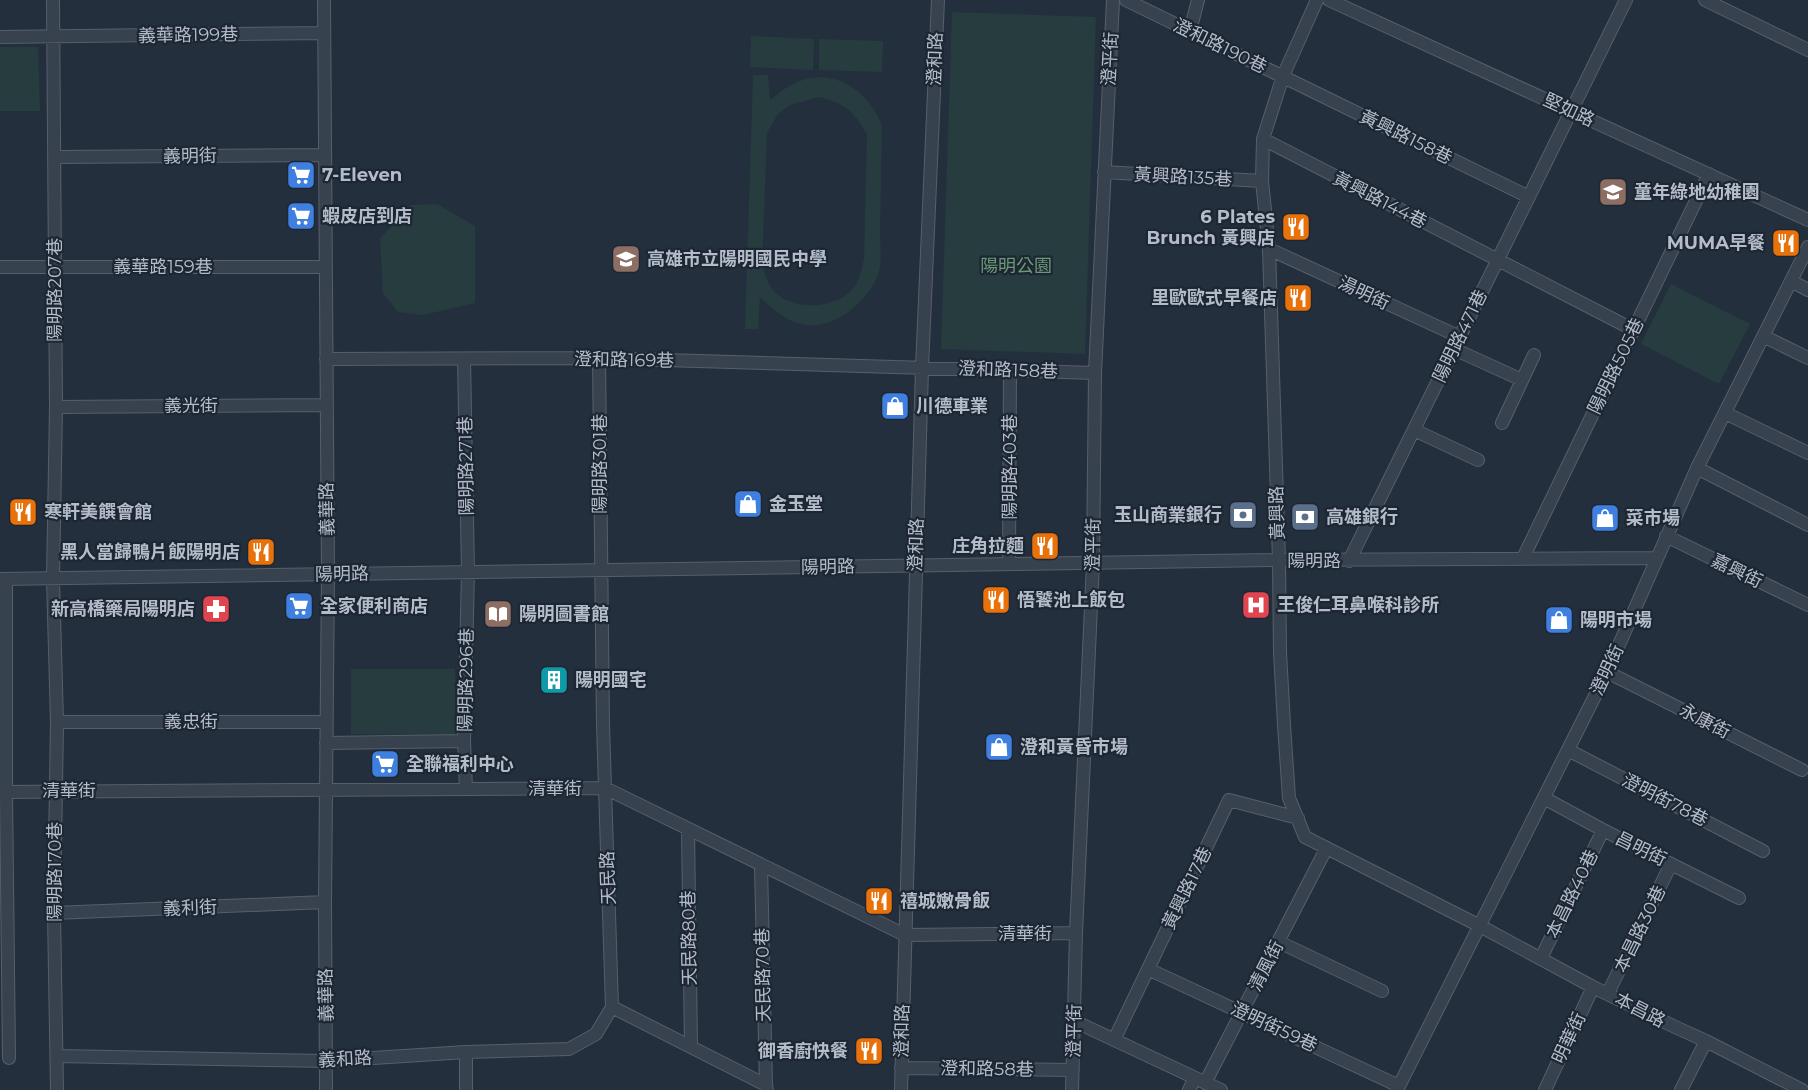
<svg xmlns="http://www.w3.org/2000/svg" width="1808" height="1090" font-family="Montserrat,'Noto Sans TC',sans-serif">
<rect width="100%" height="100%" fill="#242f3e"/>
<path fill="#263c3f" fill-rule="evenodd" d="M952,12L1096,17L1085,354L941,349Z
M751,36L814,39L813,70L750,67Z
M819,39L883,41L882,72L819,70Z
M0,47H38L40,111H0Z
M753,75H768L770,100C777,95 785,88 793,84C831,65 867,89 882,125C881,160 881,195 880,230C880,243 882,260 879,272C870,299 837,329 806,325C787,322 773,310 760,297L758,329H745ZM819,97C845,103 855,112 867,135L864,259C862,268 860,279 855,286C839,309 797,311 777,294C769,287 765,275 762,265L767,133L778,114L790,105Z
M437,204L475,226V303L423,315L398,312L383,293L380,239L410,205Z
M1671,284L1750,324L1719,384L1641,344Z
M351,669H455V735L351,734Z"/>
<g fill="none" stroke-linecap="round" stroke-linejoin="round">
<g stroke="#565f6c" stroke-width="14">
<path id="street" d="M53,0L56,407L53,579L57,722L54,913L57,1090
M324,0L328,574L325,902L326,1090
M1126,0L1529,197
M1317,0L1283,76L1263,139L1262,181L1269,249L1279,560L1280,652L1284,725L1289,798L1305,837L1480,926L1593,987L1673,1026L1706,1041L1802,1090
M1329,0L1808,220
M1705,0L1808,50
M1190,31L1198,0
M0,37L324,33
M1263,139L1634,330
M55,157L325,155
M1104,172L1262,181
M1269,249L1460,337
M0,267H325
M1791,281L1808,290
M1763,336L1808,358
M1454,349L1522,380
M599,358L603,725L612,1007L766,1085L767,1090
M326,359L599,358L1095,373
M464,359L468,572L464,741L466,789
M56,407L326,405
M1725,413L1808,453
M1502,423L1534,355
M1414,430L1478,460
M1697,468L1808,525
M1666,536L1808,605
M1523,558L1709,174
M1349,561L1626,0
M1009,564L1010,370
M0,579L1279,560L1657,558
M6,579V792L9,1058
M1607,672L1802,770
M57,722H326
M326,743L464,741
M1568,750L1763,851
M0,792L605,788L905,935L1076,933
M1544,798L1603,830L1739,898
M688,829L691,1047
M761,866L766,1085
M54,913L325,902
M1279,942L1382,991
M1541,958L1603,830
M1148,969L1399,1086
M1608,993L1671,864
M1074,1021L1221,1090
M1114,1040L1229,800L1298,818
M57,1056L327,1061L466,1052L569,1049L596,1034L612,1007
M901,1068L1073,1070
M1205,1083L1326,849
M466,1090V1052
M901,1090L922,368L938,0
M1072,1090L1076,933L1093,563L1095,373L1113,0
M1189,1090L1195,1078
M1397,1090L1607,672L1697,468L1808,247
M1545,1090L1593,987
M1681,1090L1706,1041"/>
</g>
<use href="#street" stroke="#38414e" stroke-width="12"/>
</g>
<defs>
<g id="supermarket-square" transform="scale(1.5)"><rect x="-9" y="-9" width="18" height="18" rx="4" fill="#3f7fe0" stroke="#1d2633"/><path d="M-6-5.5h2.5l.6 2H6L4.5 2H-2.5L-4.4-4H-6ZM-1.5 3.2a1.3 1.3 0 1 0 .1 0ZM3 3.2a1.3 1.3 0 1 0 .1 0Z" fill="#fff"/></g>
<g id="school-square" transform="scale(1.5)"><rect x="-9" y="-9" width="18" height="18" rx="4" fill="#8d6e63" stroke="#1d2633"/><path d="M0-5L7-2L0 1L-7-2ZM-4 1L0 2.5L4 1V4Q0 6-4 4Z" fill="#fff"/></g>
<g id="restaurant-square" transform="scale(1.5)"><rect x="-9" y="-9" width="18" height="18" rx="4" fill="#e8710a" stroke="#1d2633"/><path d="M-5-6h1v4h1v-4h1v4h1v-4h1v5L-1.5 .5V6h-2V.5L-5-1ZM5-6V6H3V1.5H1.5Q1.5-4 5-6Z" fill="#fff"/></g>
<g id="shop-square" transform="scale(1.5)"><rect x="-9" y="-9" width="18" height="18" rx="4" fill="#3f7fe0" stroke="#1d2633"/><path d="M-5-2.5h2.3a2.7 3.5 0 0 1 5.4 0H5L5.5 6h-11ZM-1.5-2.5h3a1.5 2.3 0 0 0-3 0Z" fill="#fff"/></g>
<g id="bank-square" transform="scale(1.5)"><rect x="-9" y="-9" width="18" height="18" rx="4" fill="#5c6f8a" stroke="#1d2633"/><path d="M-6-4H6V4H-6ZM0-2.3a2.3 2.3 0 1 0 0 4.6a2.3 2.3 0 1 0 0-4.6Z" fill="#fff"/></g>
<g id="hospital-square" transform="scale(1.5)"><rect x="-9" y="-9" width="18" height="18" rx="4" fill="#e0444e" stroke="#1d2633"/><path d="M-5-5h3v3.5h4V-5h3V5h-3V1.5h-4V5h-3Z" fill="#fff"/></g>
<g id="pharmacy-square" transform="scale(1.5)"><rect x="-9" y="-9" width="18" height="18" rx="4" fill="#e0444e" stroke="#1d2633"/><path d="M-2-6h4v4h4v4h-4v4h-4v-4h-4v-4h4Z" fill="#fff"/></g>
<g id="library-square" transform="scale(1.5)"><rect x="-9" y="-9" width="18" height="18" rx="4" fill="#8d6e63" stroke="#1d2633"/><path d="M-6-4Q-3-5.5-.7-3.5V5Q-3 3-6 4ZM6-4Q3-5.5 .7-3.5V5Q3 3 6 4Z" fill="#fff"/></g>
<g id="building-square" transform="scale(1.5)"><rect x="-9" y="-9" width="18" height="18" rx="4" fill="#0f9aa8" stroke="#1d2633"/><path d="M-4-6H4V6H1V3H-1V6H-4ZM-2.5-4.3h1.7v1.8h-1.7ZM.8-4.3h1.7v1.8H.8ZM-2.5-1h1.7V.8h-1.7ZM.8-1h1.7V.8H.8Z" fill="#fff"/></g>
</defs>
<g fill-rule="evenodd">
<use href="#supermarket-square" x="301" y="175"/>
<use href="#school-square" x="1613" y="192"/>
<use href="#supermarket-square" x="301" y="216"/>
<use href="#restaurant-square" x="1296" y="227"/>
<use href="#restaurant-square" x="1786" y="243"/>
<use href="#school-square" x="626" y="259"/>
<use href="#restaurant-square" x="1298" y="298"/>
<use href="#shop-square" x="895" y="406"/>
<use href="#shop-square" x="748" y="504"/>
<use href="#restaurant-square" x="23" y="512"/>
<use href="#bank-square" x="1243" y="515"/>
<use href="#bank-square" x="1305" y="517"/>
<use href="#shop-square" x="1605" y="518"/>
<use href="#restaurant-square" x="1045" y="546"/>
<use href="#restaurant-square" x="261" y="552"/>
<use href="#restaurant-square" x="996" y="600"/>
<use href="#hospital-square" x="1256" y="605"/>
<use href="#supermarket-square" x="299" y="606"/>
<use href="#pharmacy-square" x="216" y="609"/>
<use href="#library-square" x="498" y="614"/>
<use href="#shop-square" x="1559" y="620"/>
<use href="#building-square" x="554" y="680"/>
<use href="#shop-square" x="999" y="747"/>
<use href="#supermarket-square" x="385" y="764"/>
<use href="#restaurant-square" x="879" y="901"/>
<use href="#restaurant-square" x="869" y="1051"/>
</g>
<g text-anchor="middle" stroke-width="4.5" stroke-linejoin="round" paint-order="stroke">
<g font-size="18" fill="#b4bcc9" stroke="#1d2633">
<text transform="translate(188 35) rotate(-1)" y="6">義華路199巷</text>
<text transform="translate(1220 46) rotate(26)" y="6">澄和路190巷</text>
<text transform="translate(935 59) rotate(-88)" y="6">澄和路</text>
<text transform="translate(1110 59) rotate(-87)" y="6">澄平街</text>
<text transform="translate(1569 110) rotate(25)" y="6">堅如路</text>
<text transform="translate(1406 137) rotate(26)" y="6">黃興路158巷</text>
<text transform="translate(190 156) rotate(-1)" y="6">義明街</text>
<text transform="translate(1183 177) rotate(3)" y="6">黃興路135巷</text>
<text transform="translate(1380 200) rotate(27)" y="6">黃興路144巷</text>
<text x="163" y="273">義華路159巷</text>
<text transform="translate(55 290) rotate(-90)" y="6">陽明路207巷</text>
<text transform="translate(1364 293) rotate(25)" y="6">湯明街</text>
<text transform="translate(1460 336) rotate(-64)" y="6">陽明路471巷</text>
<text transform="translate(624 360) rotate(1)" y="6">澄和路169巷</text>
<text transform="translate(1616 366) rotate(-64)" y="6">陽明路505巷</text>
<text transform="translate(1008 370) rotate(2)" y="6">澄和路158巷</text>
<text x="191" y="412">義光街</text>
<text transform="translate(600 464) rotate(-90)" y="6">陽明路301巷</text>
<text transform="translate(466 466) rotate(-91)" y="6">陽明路271巷</text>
<text transform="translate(1010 467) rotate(-90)" y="6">陽明路403巷</text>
<text transform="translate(327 509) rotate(-91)" y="6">義華路</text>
<text transform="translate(1277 513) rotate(-92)" y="6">黃興路</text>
<text transform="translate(916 545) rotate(-88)" y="6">澄和路</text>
<text transform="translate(1093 545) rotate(-89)" y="6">澄平街</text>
<text x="1314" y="567">陽明路</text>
<text transform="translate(828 567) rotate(-1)" y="6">陽明路</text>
<text transform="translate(1737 571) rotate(26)" y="6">嘉興街</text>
<text transform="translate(342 574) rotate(-1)" y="6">陽明路</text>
<text transform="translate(1607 670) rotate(-65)" y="6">澄明街</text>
<text transform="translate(466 680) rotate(-89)" y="6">陽明路296巷</text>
<text transform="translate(1705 721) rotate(27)" y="6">永康街</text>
<text x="191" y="728">義忠街</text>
<text x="555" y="795">清華街</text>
<text x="69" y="797">清華街</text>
<text transform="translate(1665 800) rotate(27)" y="6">澄明街78巷</text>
<text transform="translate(1641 849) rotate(26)" y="6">昌明街</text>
<text transform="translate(55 872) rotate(-90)" y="6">陽明路170巷</text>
<text transform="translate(608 878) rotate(-92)" y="6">天民路</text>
<text transform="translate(1187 888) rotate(-64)" y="6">黃興路17巷</text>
<text transform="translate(1572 894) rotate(-64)" y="6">本昌路40巷</text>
<text transform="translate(190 908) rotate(-2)" y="6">義利街</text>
<text transform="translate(1640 929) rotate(-64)" y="6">本昌路30巷</text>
<text x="1025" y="940">清華街</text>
<text transform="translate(689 938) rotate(-91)" y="6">天民路80巷</text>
<text transform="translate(1266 966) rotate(-63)" y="6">清風街</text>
<text transform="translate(763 975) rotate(-91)" y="6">天民路70巷</text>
<text transform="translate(326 995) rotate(-91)" y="6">義華路</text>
<text transform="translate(1640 1010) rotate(27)" y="6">本昌路</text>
<text transform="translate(1274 1027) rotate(25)" y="6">澄明街59巷</text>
<text transform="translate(902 1031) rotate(-89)" y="6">澄和路</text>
<text transform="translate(1074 1031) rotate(-89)" y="6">澄平街</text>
<text transform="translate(1569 1038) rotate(-65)" y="6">明華街</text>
<text transform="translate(345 1059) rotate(-3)" y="6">義和路</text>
<text transform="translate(987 1069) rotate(1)" y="6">澄和路58巷</text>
</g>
<g font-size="18" font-weight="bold" fill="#b4bcc9" stroke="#1d2633" text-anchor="start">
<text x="322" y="181">7-Eleven</text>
<text x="1634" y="198">童年綠地幼稚園</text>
<text x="322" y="222">蝦皮店到店</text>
<text x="1275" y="223" text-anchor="end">6 Plates<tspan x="1275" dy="21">Brunch 黃興店</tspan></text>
<text x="1765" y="249" text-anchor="end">MUMA早餐</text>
<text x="647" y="265">高雄市立陽明國民中學</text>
<text x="1277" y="304" text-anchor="end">里歐歐式早餐店</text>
<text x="916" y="412">川德車業</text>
<text x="769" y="510">金玉堂</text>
<text x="44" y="518">寒軒美饌會館</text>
<text x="1222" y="521" text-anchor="end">玉山商業銀行</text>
<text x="1326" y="523">高雄銀行</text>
<text x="1626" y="524">菜市場</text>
<text x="1024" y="552" text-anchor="end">庄角拉麵</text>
<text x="240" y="558" text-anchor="end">黑人當歸鴨片飯陽明店</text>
<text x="1017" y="606">悟饕池上飯包</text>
<text x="1277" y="611">王俊仁耳鼻喉科診所</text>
<text x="320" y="612">全家便利商店</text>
<text x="195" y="615" text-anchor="end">新高橋藥局陽明店</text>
<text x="519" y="620">陽明圖書館</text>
<text x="1580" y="626">陽明市場</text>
<text x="575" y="686">陽明國宅</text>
<text x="1020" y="753">澄和黃昏市場</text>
<text x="406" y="770">全聯福利中心</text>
<text x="900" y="907">禧城嫩骨飯</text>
<text x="848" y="1057" text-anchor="end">御香廚快餐</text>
</g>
<g font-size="18" fill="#6b9a76" stroke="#1d2633">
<text x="1016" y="272">陽明公園</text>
</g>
</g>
</svg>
